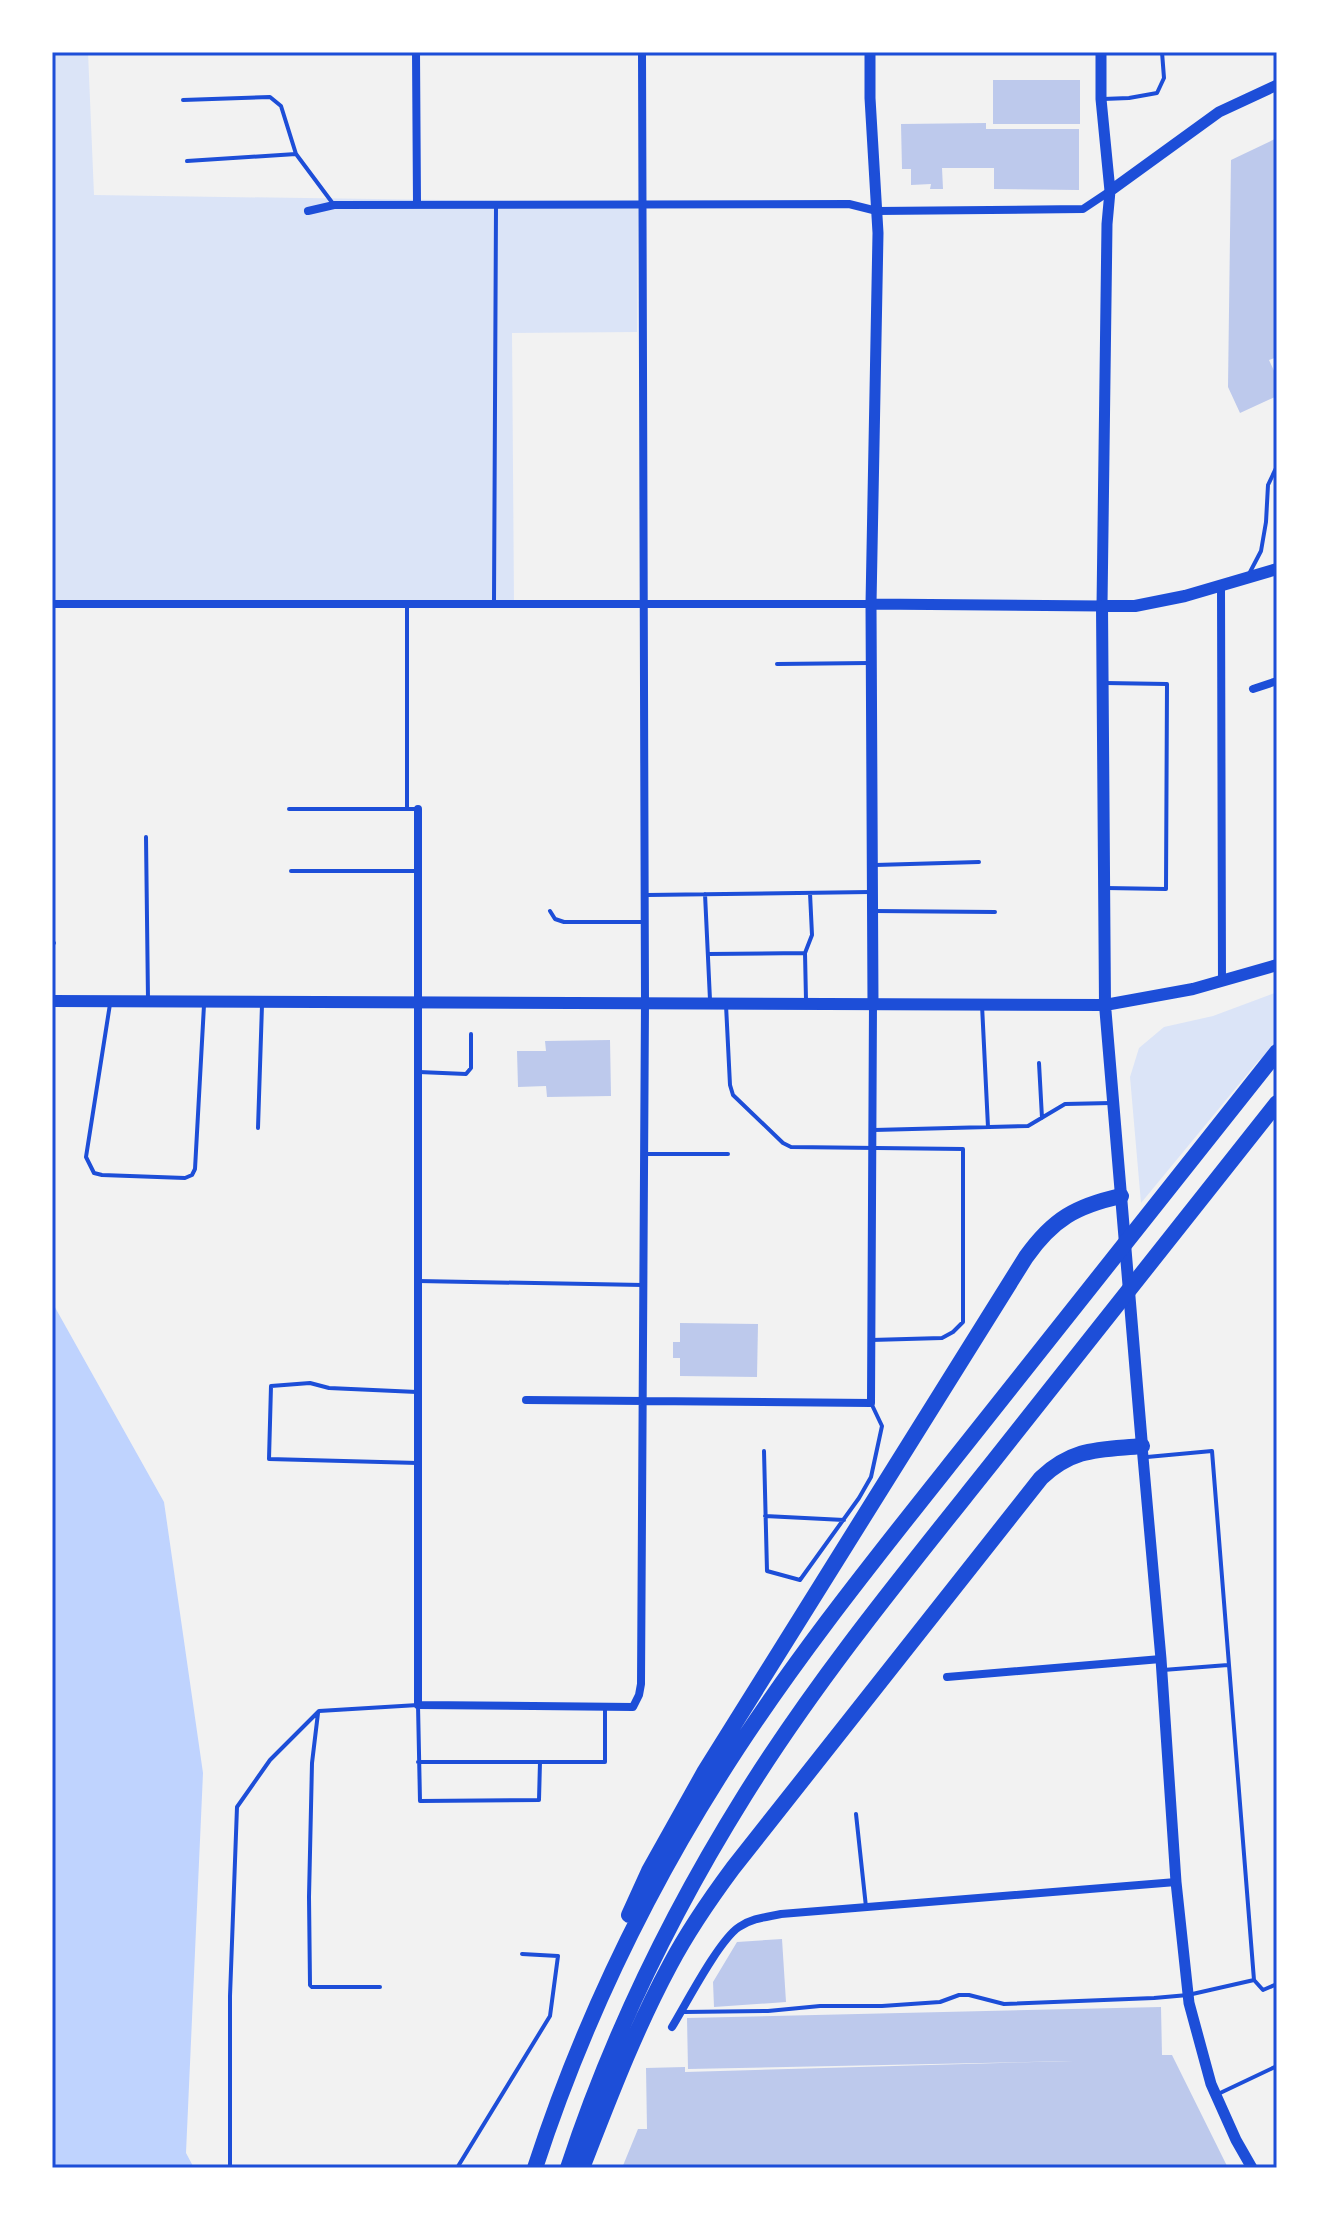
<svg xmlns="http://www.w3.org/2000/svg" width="1329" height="2220" font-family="Literata,serif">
<rect width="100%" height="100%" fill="#f2f2f2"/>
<path fill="#dbe4f7" d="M52,52H88L94,195L638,203L637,332L512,333L514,604L52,600Z
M1277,992V1053L1259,1060L1141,1203L1130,1077L1139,1048L1164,1027L1213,1016Z"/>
<path fill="#bfd3fe" d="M52,1302L164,1502L203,1773L186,2153L194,2168H52Z"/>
<path fill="#bdc9ec" d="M993,80H1080V124H993Z
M986,123V129H1079V190L994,189V168H942L943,189H930L931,184L911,185V169H902L901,124Z
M1277,138V357L1269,360L1277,377V396L1240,413L1228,387L1231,160Z
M610,1040L611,1096L547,1097L546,1086L518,1087L517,1051H546L545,1041Z
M680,1323L758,1324L757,1377L680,1376V1358H673V1342H680Z
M782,1939L786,2002L714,2007L713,1982L737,1942Z
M1161,2007L1162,2055H1172L1228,2168H622L638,2129H647L646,2068L685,2067V2072L1073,2061L688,2069L687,2018Z"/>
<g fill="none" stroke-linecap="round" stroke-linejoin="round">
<path stroke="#1d4ed8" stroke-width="4" d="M1103,99L1129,98L1157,93L1164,78L1162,52
M183,100L270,97L281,106L296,154L334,205
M187,161L296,154
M1249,574L1261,551L1266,522L1268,485L1277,466
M494,602L496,207
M777,664L869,663
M1105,683L1167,684L1166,889L1106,888
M289,809H416
M407,809V604
M146,837L148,1000
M875,865L979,862
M291,871H418
M705,894L710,1000
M647,895L870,892
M550,911L555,919L564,922H644
M874,911L995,912
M52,943H54
M708,954L805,953
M806,1000L805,953L812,935L810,893
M110,1004L86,1157L94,1173L102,1175L185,1178L192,1175L195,1169L204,1005
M726,1005L730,1085L733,1095L783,1143L791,1147L963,1149V1322L953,1332L942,1338L871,1340
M982,1005L988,1127
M1039,1063L1042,1118
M419,1072L466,1074L471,1068V1034
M258,1128L262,1005
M874,1130L1028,1126L1065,1104L1111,1103
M646,1154H728
M418,1281L643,1285
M417,1392L329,1388L310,1383L271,1386L269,1459L418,1463
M764,1451L767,1571L800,1580L859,1498L871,1477L882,1426L872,1405
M1147,1457L1212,1451L1254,1980L1263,1990L1277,1984
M765,1516L844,1520
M1163,1670L1228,1665
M318,1713L312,1763L309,1897L310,1985L312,1987H380
M418,1762H605V1709
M856,1814L866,1907
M684,2012L768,2011L820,2006H882L940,2002L959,1995H969L1004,2004L1154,1998L1188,1995L1254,1980
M1218,2094L1277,2066
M230,2168V1996L237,1807L270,1760L319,1711L418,1705L420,1801L539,1800L540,1762
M457,2168L550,2016L558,1956L522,1954"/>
<path stroke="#1d4ed8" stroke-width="8" d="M416,52L417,204
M308,211L334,205L849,204L877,211L1083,209L1110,191
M1221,586L1222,982
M52,604H871
M1253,689L1277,681
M418,809V1705L633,1707L639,1695L641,1684L645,1002L642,52
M526,1400L871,1403L873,1003
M947,1677L1161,1659
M672,2027C686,2004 719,1940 739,1927C752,1918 767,1917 781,1914L1176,1882"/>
<path stroke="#1d4ed8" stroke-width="11" d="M870,52V98L878,233L871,604L873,1003
M1110,191L1219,112L1277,85
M871,604L1102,606L1107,224L1110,191L1101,99V52
M1142,1446L1161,1659L1176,1882L1189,2003L1211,2084L1236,2140L1252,2168"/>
<path stroke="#1d4ed8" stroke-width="12" d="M52,1001L1105,1005L1193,989L1277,965
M1142,1446L1105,1005L1102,606H1135L1185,596L1277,569"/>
<path stroke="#1d4ed8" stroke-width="16" d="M629,1915L649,1871L705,1771L1026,1257C1053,1219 1076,1206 1121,1196
M535,2168C580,2030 642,1899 719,1777C797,1653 891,1539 982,1424C1081,1300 1179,1176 1277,1052
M568,2168C611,2037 672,1912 745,1795C818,1678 906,1571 992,1463C1087,1343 1182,1223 1277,1103
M582,2168C609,2099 635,2030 670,1965C688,1931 710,1899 733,1868L1041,1478C1074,1447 1100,1450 1142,1446"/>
</g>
<rect width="1329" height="2220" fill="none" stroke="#ffffff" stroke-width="108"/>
<rect x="54" y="54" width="1221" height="2112" fill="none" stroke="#1d4ed8" stroke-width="3"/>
</svg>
